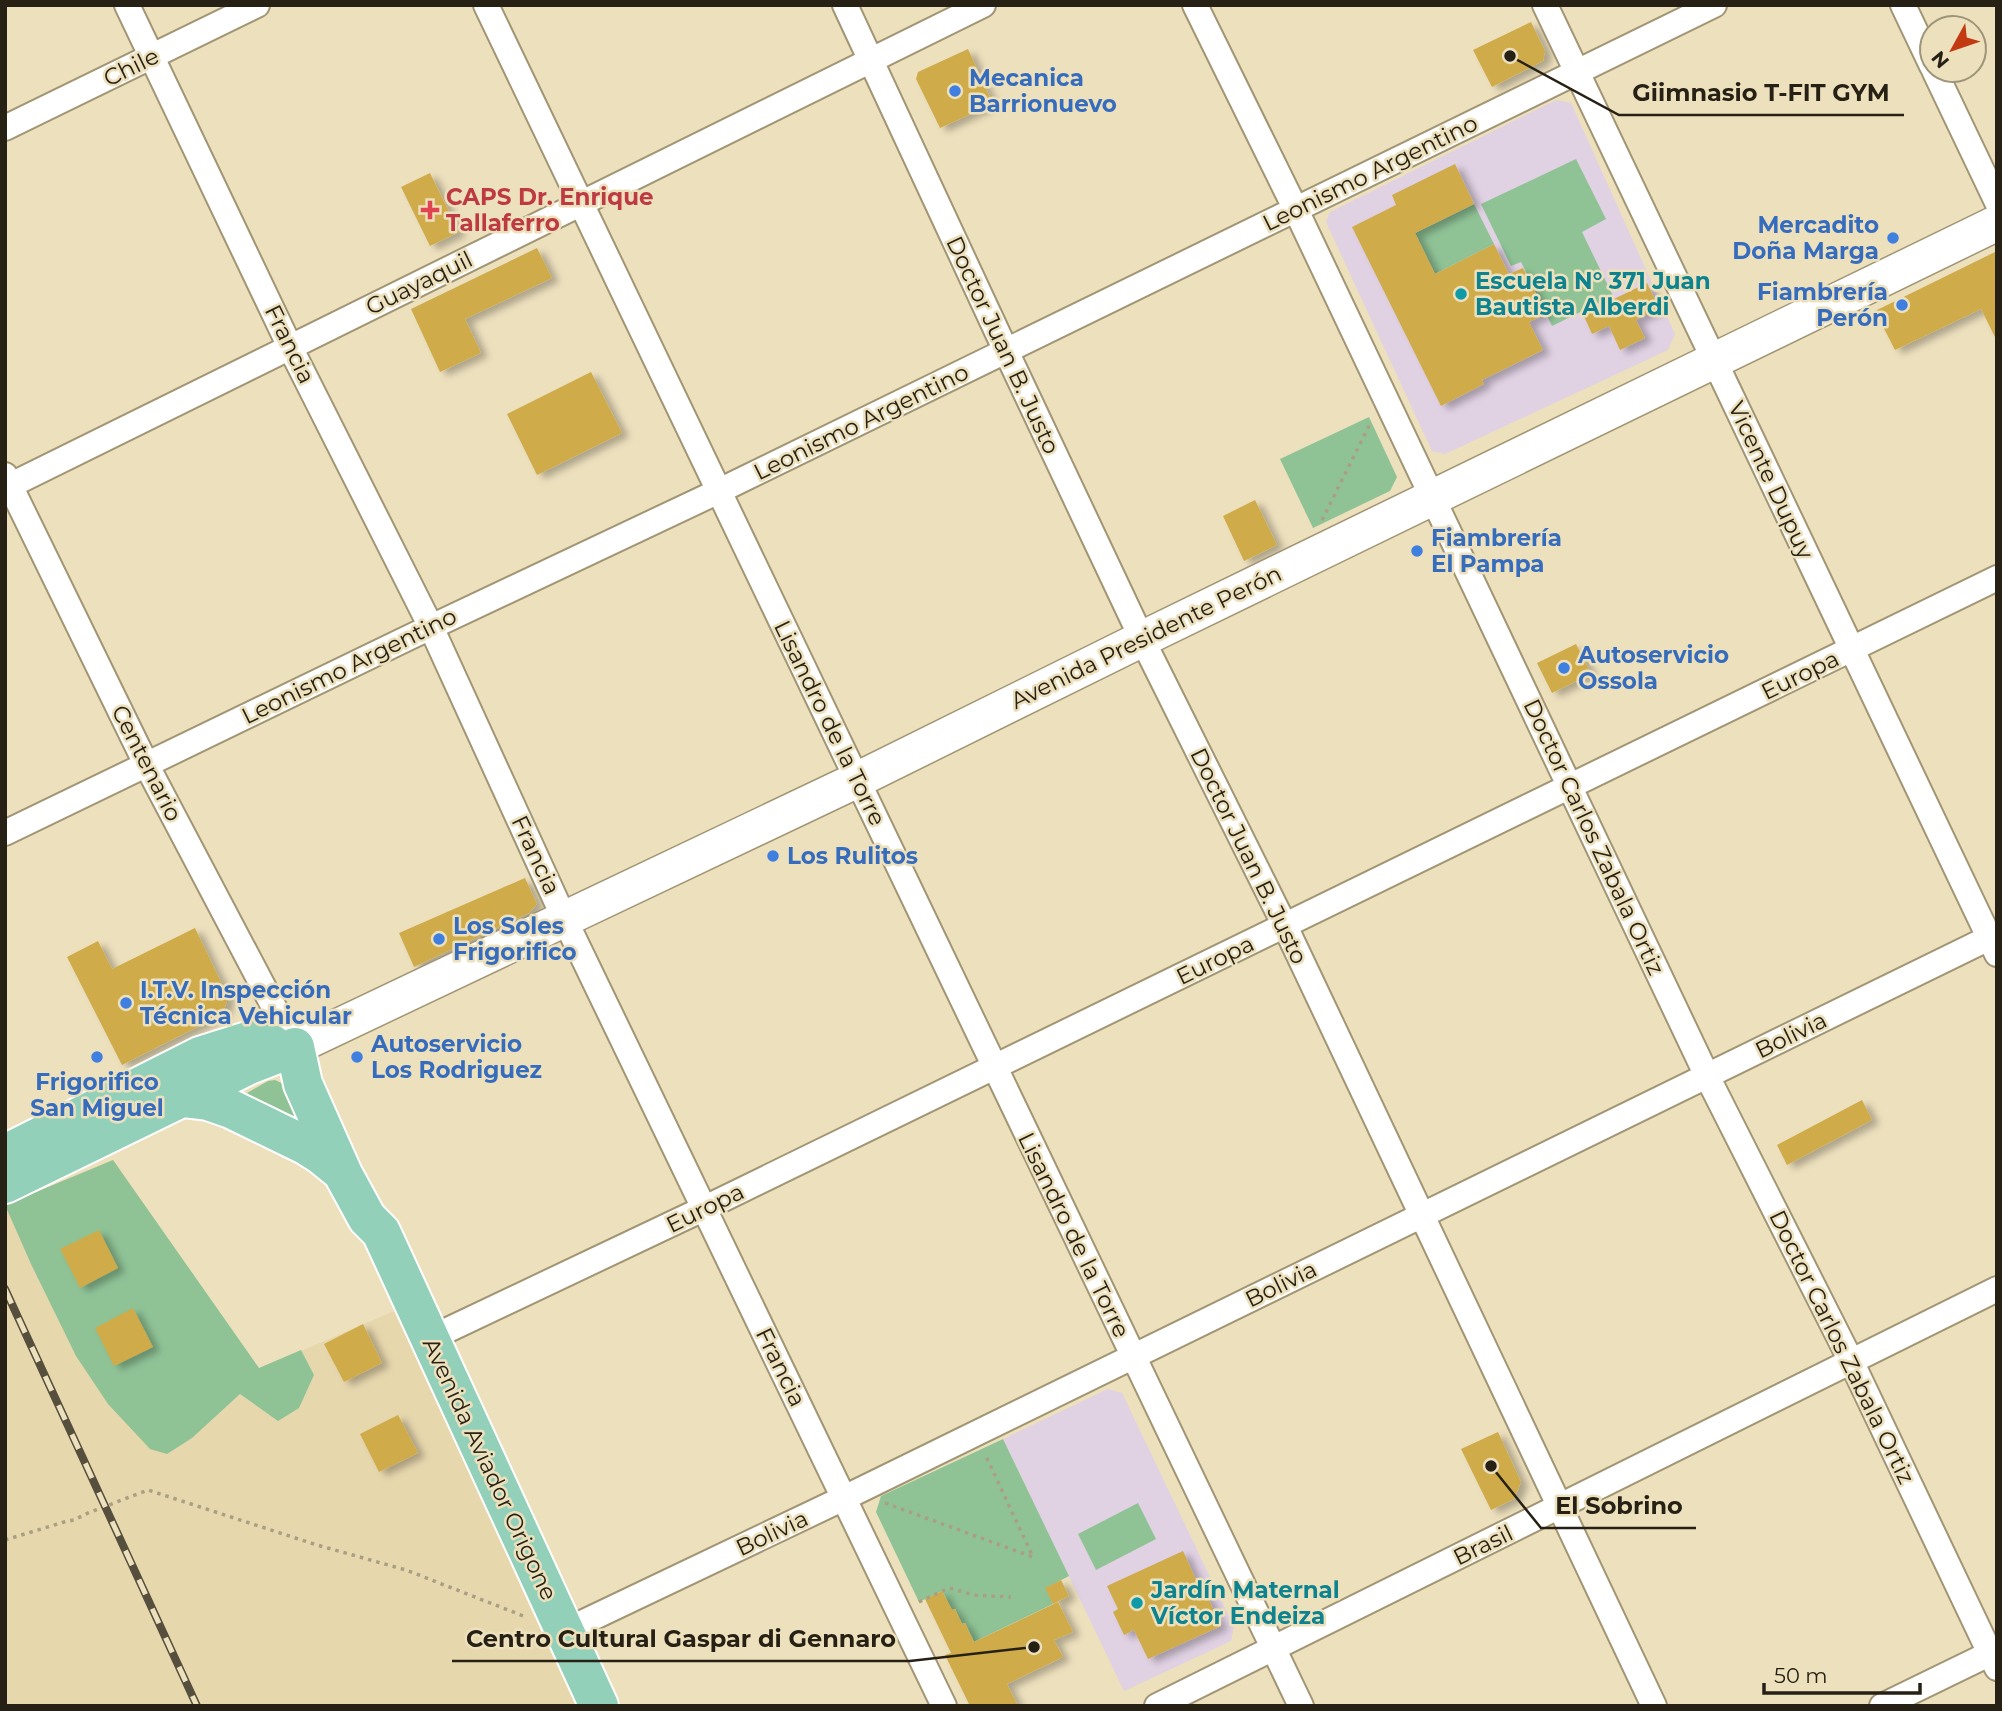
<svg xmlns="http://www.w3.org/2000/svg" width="2002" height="1711" font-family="Montserrat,sans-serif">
<defs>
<filter id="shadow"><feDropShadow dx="7" dy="4" stdDeviation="3.5" flood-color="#0004"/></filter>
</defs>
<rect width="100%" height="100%" fill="#ede0bd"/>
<path fill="#e7d7ad" d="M113,1160L259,1369L399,1309L580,1706H5V1205Z"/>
<path fill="#e0d1e3" d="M1556,100L1571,103L1675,334L1668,350L1445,454L1432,451L1326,222L1330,212Z
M1108,1389L1122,1393L1234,1627L1231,1641L1124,1691L1003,1439Z"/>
<path fill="#8fc396" d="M1576,159L1606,219L1582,232L1613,296L1552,326L1521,262L1511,266L1481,204Z
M1474,204L1494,244L1435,274L1415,233Z
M1369,417L1397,477L1390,491L1313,528L1280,459Z
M275,1080C294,1087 295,1105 300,1122L247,1097V1093L268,1081Z
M113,1160L259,1368L301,1350L314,1375L299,1408L278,1421L240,1394L192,1438L167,1454L150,1449L108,1404L76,1356L31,1264L5,1205Z
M1003,1439L1069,1576L1046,1588L1053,1604L974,1642L965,1623L962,1624L955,1609L952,1610L942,1591L919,1602L876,1512L881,1496Z
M1138,1503L1156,1539L1096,1570L1078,1534Z"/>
<path fill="#cfab4a" filter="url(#shadow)" d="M1531,22L1545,51L1543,61L1492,87L1473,50Z
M968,49L993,104L940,128L916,79L918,72Z
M1455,164L1474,204L1415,233L1435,274L1494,244L1509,274L1523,268L1546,314L1529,322L1543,350L1482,380L1484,384L1441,406L1352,227L1396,205L1392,195Z
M430,173L459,232L430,246L401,187Z
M537,248L552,278L465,319L481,353L440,372L411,309Z
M1997,251V341L1981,309L1895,350L1875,311Z
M1647,283L1659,308L1636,320L1645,338L1620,350L1609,326L1592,334L1583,314Z
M591,372L622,433L537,475L507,414Z
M1255,500L1277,545L1244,561L1223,516Z
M1576,644L1591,674L1552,693L1537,663Z
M525,878L537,904L529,913L414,967L399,933Z
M195,928L228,997L223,1014L122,1065L67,957L98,941L112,969Z
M1862,1100L1872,1120L1787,1165L1777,1145Z
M99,1230L118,1268L80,1288L60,1249Z
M133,1308L153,1347L114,1366L95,1328Z
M363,1324L382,1363L344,1382L324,1344Z
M398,1415L418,1453L379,1472L360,1434Z
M1498,1432L1521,1482L1514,1499L1491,1510L1461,1449Z
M1183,1551L1203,1595L1206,1594L1221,1626L1148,1659L1134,1630L1124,1635L1113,1612L1118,1609L1107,1586Z
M1061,1580L1069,1596L1053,1604L1045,1588Z
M942,1591L952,1610L955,1609L962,1624L965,1623L974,1642L1058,1602L1073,1632L1054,1640L1063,1657L1007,1684L1018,1706H970L945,1655L951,1653L925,1599Z"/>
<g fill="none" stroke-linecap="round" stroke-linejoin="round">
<g stroke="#a29574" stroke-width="28">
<path id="minor" d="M127,5L290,347L431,627L564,918L944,1706
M486,5L1301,1706
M845,5L1006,351L1142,639L1285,926L1654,1706
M1195,5L1296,210L1707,1076L1851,1361L1997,1668
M1545,5L1997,954
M1903,5L1932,66
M1934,70L1997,202
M5,128L257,5
M5,475L146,764L295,1047
M5,488L983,5
M5,833L410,637L719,491L1714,5
M431,1338L705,1208L1997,578
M565,1631L844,1498L1997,934
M1157,1706L1997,1289
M1882,1706L1997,1650"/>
</g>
<g stroke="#a29574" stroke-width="38">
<path id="secondary" d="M295,1047L857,780L1142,639L1997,223"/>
</g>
<g stroke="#fff" stroke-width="42">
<path id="primary" d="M295,1047L303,1084L343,1174L367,1218L381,1232L599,1706
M182,1098L208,1101L231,1109L305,1145L321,1155L342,1172
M5,1154L200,1056L251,1040L272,1044
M5,1184L249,1065L295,1047"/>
</g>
<path stroke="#aa9f84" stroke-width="3.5" stroke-dasharray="3.5 5" stroke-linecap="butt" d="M1322,520L1371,422
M885,1503L1033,1557L985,1454
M5,1540L64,1522L74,1520L88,1513L148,1490L317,1545L406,1570L526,1617
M919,1602L949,1588L974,1595L1011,1597"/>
<use href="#minor" stroke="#fff" stroke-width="24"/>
<use href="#secondary" stroke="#fff" stroke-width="35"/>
<use href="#primary" stroke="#93d0b9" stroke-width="38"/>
<g stroke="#564f3d" stroke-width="8">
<path id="rail" d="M5,1289L197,1706"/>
</g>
<use href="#rail" stroke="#ede0bd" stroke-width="5" stroke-dasharray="16" stroke-linecap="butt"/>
</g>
<g fill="#3f7fe0" stroke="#ede0bd" stroke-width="2.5">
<circle cx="955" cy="91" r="7"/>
<circle cx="1893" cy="238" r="7"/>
<circle cx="1902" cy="305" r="7"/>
<circle cx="1417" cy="551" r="7"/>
<circle cx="1564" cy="668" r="7"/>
<circle cx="773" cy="856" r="7"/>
<circle cx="439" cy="939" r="7"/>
<circle cx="126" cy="1003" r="7"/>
<circle cx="97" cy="1057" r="7"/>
<circle cx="357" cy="1057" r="7"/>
</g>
<path fill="#e0444e" stroke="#ede0bd" stroke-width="2.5" d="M426.5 199.5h7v7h7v7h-7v7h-7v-7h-7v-7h7z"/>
<g fill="#0f9aa8" stroke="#ede0bd" stroke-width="2.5">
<circle cx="1461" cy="294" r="7"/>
<circle cx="1137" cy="1603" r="7"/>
</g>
<g text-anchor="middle" stroke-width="5" stroke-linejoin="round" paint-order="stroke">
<g font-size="23" fill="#262114" stroke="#ede0bd">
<text transform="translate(131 67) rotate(-26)" y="8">Chile</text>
<text transform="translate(1370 173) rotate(-26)" y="8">Leonismo Argentino</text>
<text transform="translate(419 283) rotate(-26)" y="8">Guayaquil</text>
<text transform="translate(290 344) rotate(64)" y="8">Francia</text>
<text transform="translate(1003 345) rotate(65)" y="8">Doctor Juan B. Justo</text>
<text transform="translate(861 422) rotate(-26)" y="8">Leonismo Argentino</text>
<text transform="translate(1771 480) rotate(65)" y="8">Vicente Dupuy</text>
<text transform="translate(1146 637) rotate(-26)" y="8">Avenida Presidente Perón</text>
<text transform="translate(349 666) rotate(-26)" y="8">Leonismo Argentino</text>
<text transform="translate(1800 675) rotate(-26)" y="8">Europa</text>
<text transform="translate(830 723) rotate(64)" y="8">Lisandro de la Torre</text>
<text transform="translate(147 763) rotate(63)" y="8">Centenario</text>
<text transform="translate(1594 837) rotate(65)" y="8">Doctor Carlos Zabala Ortiz</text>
<text transform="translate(536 855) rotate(65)" y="8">Francia</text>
<text transform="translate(1249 856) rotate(64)" y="8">Doctor Juan B. Justo</text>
<text transform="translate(1215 960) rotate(-26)" y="8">Europa</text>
<text transform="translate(1791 1035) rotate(-26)" y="8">Bolivia</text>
<text transform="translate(705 1208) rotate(-26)" y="8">Europa</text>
<text transform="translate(1074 1235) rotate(64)" y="8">Lisandro de la Torre</text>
<text transform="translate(1281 1284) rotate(-26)" y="8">Bolivia</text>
<text transform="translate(1842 1347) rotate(64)" y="8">Doctor Carlos Zabala Ortiz</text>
<text transform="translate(781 1367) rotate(64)" y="8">Francia</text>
<text transform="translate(490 1469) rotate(65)" y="8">Avenida Aviador Origone</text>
<text transform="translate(772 1533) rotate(-25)" y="8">Bolivia</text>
<text transform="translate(1483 1545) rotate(-26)" y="8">Brasil</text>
</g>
<g font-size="23" font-weight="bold" fill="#366cbe" stroke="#ede0bd" text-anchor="start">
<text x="969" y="86">Mecanica<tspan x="969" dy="26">Barrionuevo</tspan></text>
<text x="1879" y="233" text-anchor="end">Mercadito<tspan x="1879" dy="26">Doña Marga</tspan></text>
<text x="1888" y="300" text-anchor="end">Fiambrería<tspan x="1888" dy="26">Perón</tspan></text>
<text x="1431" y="546">Fiambrería<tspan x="1431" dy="26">El Pampa</tspan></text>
<text x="1578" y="663">Autoservicio<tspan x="1578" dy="26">Ossola</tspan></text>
<text x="787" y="864">Los Rulitos</text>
<text x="453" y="934">Los Soles<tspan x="453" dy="26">Frigorifico</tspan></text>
<text x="140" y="998">I.T.V. Inspección<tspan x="140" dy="26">Técnica Vehicular</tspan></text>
<text x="371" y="1052">Autoservicio<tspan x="371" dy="26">Los Rodriguez</tspan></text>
<text x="97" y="1090" text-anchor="middle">Frigorifico<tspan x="97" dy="26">San Miguel</tspan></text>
</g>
<g font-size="23" font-weight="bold" fill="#be3a42" stroke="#ede0bd" text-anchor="start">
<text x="446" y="205">CAPS Dr. Enrique<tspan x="446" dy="26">Tallaferro</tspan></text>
</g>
<g font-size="23" font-weight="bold" fill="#0d838f" stroke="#ede0bd" text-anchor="start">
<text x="1475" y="289">Escuela N° 371 Juan<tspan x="1475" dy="26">Bautista Alberdi</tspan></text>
<text x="1151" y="1598">Jardín Maternal<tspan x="1151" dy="26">Víctor Endeiza</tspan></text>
</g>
</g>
<path fill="none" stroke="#262114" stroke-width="2.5" d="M1510 56L1619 115H1904M1491 1466L1541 1528H1696M1034 1647L910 1661H452"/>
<g fill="#262114" stroke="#ede0bd" stroke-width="2.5">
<circle cx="1510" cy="56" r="7"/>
<circle cx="1491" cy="1466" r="7"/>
<circle cx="1034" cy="1647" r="7"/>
</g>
<g font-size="24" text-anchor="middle" font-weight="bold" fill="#262114" stroke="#ede0bd" stroke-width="5" stroke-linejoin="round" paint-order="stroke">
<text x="1761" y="101">Giimnasio T-FIT GYM</text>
<text x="1619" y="1514">El Sobrino</text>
<text x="681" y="1647">Centro Cultural Gaspar di Gennaro</text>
</g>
<rect width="2002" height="1711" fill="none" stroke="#262114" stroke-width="14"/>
<g transform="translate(1953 49) rotate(230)"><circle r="33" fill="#ede0bd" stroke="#9d9479" stroke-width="2"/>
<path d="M0-5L12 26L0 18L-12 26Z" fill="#c23912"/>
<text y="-10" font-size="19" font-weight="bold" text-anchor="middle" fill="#262114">N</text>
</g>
<path d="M1764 1683v10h156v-10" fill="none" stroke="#262114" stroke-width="3.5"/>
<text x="1774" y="1683" font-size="21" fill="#262114" stroke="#ede0bd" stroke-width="5" paint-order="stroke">50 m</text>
</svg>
